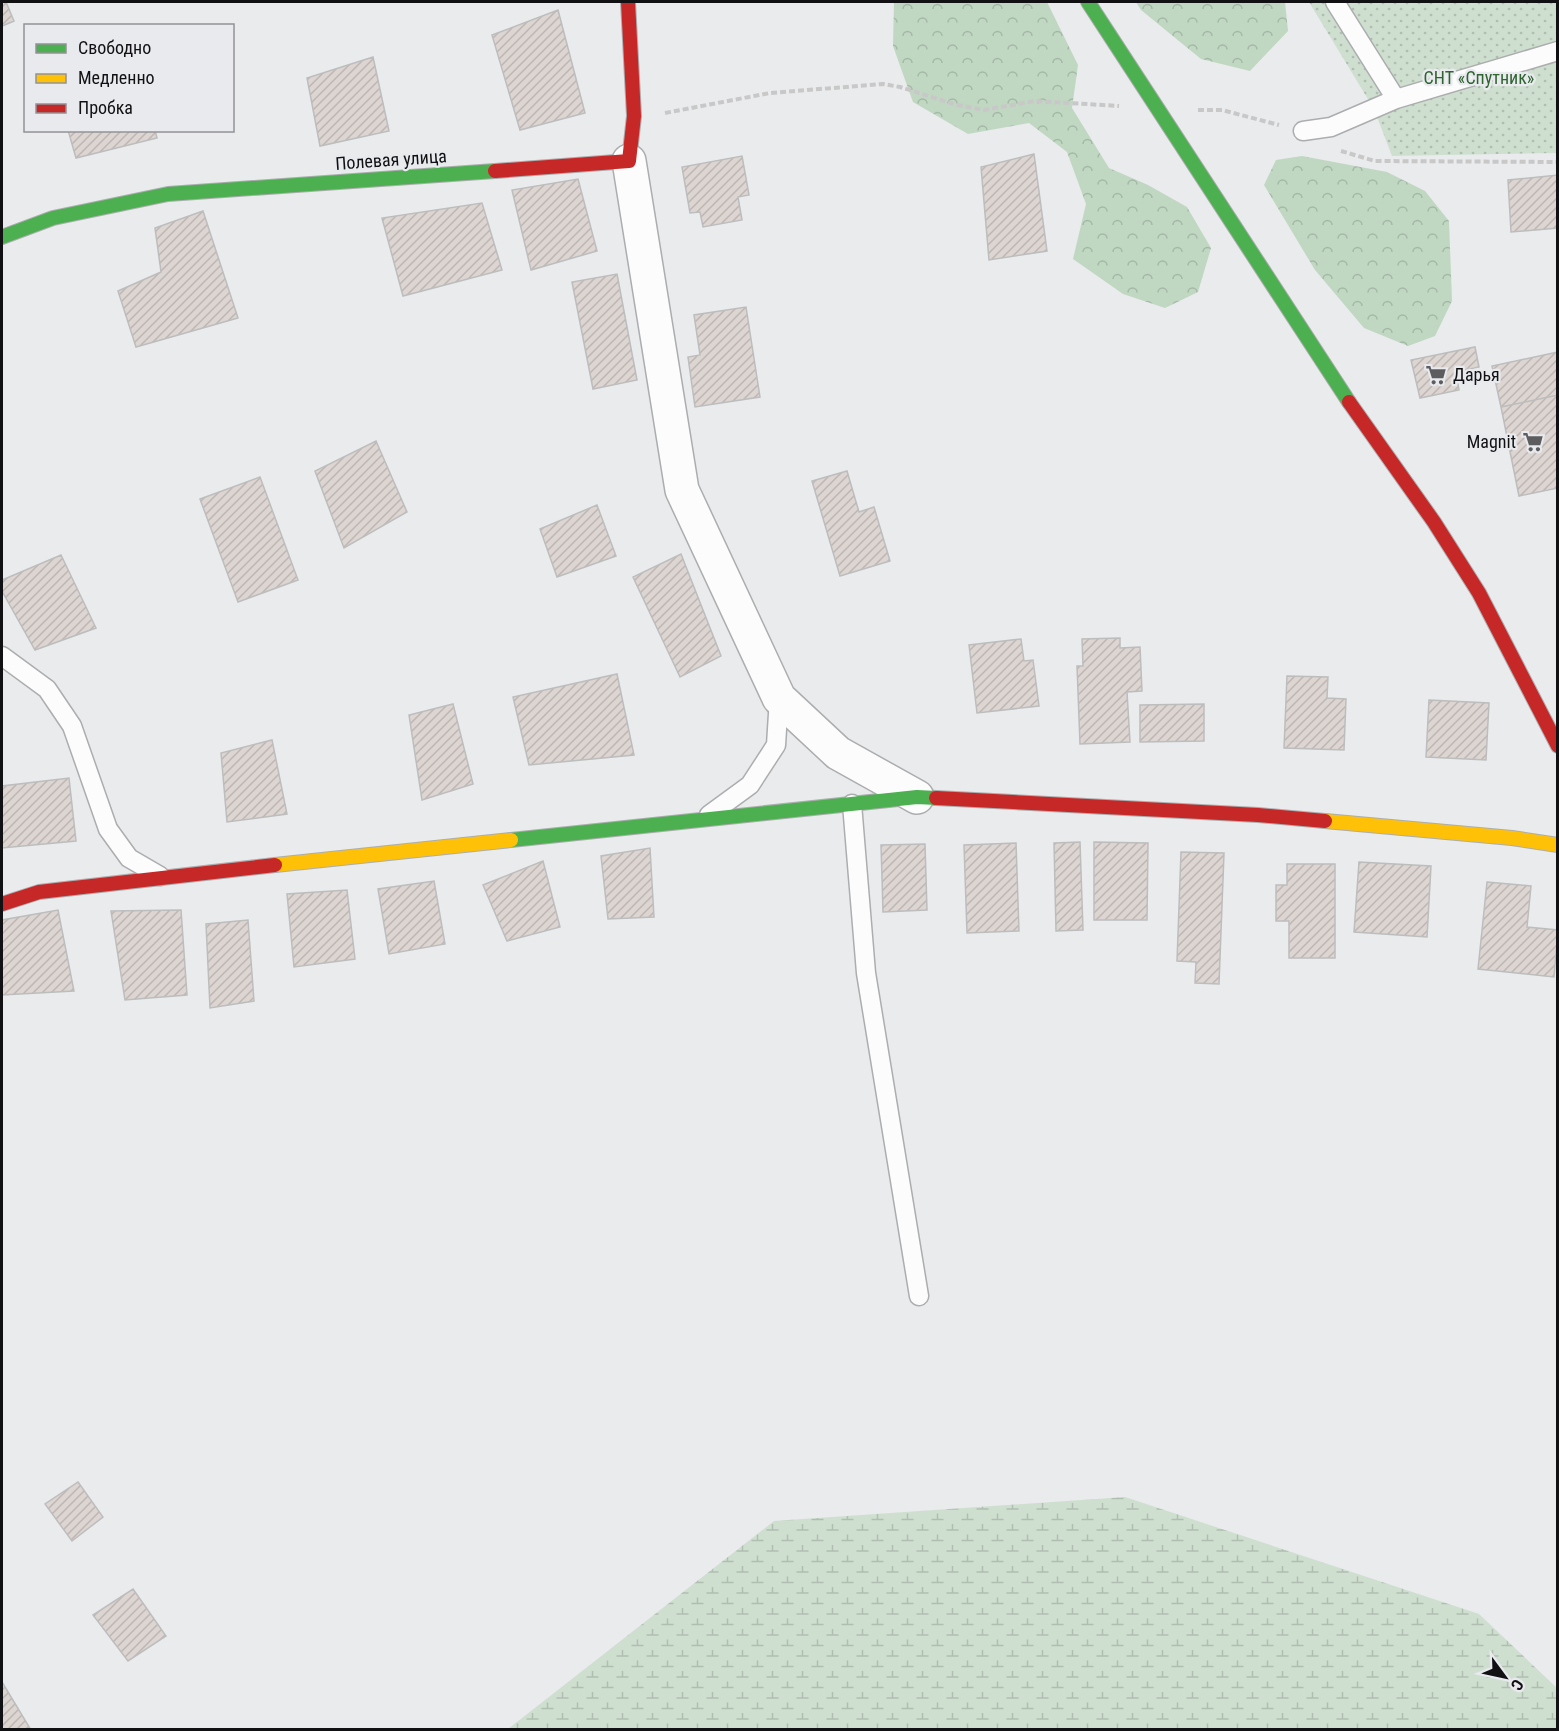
<svg xmlns="http://www.w3.org/2000/svg" width="1559" height="1731" font-family="'Roboto Condensed',sans-serif">
<defs>
<pattern id="forest-crowns" width="20" height="18" patternUnits="userSpaceOnUse" patternTransform="scale(1.5)"><rect width="20" height="18" fill="#c0d7c2"/><path d="M2 6a3 3 0 1 1 6 0M12 15a3 3 0 1 1 6 0" fill="none" stroke="#a4b8a6"/></pattern>
<pattern id="wetland-marsh" width="20" height="14" patternUnits="userSpaceOnUse" patternTransform="scale(1.5)"><rect width="20" height="14" fill="#cedfcf"/><path d="M1 5h8M5 5V1M11 12h8M15 12V8" fill="none" stroke="#b0beb1"/></pattern>
<pattern id="garden-dots" width="8" height="8" patternUnits="userSpaceOnUse" patternTransform="scale(1.5)"><rect width="8" height="8" fill="#cedfcf"/><path d="M2 2h.1M6 6h.1" fill="none" stroke="#b0beb1" stroke-width="1.8" stroke-linecap="round"/></pattern>
<pattern id="building-hatch" width="6" height="6" patternUnits="userSpaceOnUse" patternTransform="scale(1.5)"><rect width="6" height="6" fill="#ddd5d1"/><path d="M-1 1l2-2M0 6l6-6M5 7l2-2" fill="none" stroke="#bdb6b3"/></pattern>
</defs>
<rect width="100%" height="100%" fill="#e9ebed"/>
<path fill="url(#forest-crowns)" d="M894,2H1047L1078,65L1072,108L1109,168L1148,185L1187,207L1211,248L1198,292L1165,308L1123,294L1073,259L1086,204L1067,152L1029,123L968,134L913,102L893,46Z
M1136,2H1285L1288,31L1250,71L1201,59L1141,10Z
M1302,156L1387,172L1425,191L1449,221L1452,301L1435,336L1408,346L1364,328L1315,270L1264,185L1276,160Z"/>
<path fill="url(#wetland-marsh)" d="M1125,1497L1479,1614L1557,1688V1729H508L774,1521Z"/>
<path fill="url(#garden-dots)" d="M1309,2H1557V153L1392,156L1374,109Z"/>
<path fill="url(#building-hatch)" stroke="#bdbdbe" stroke-width="1.5" d="M2,2H6L14,21L2,26Z
M558,10L585,113L520,130L492,35Z
M373,57L389,131L320,146L307,78Z
M68,130H155L157,138L76,158Z
M1034,154L1047,251L989,260L981,167Z
M742,156L749,195L738,197L742,220L703,227L700,212L690,213L682,167Z
M1558,175V228L1511,232L1508,180Z
M578,179L597,251L531,270L512,190Z
M482,203L502,270L403,296L382,218Z
M203,211L238,318L136,347L118,291L161,272L155,228Z
M617,274L637,380L593,389L572,282Z
M746,307L760,397L695,407L688,357L700,355L694,315Z
M1475,347L1479,367L1456,372L1459,390L1420,398L1411,360Z
M1558,352V395L1501,407L1492,366Z
M1558,395V488L1519,496L1501,407Z
M376,441L407,512L344,548L315,471Z
M847,471L859,512L874,507L890,561L840,576L812,481Z
M260,477L298,580L238,602L200,499Z
M597,505L616,556L557,577L540,529Z
M681,554L721,656L680,677L633,577Z
M61,555L96,628L35,650L2,591V580Z
M1120,638V648L1140,647L1142,691L1127,692L1130,742L1080,744L1077,666H1083L1082,639Z
M1021,639L1024,661L1033,660L1039,706L977,713L969,645Z
M617,674L634,755L529,765L513,697Z
M1287,676L1328,677L1327,698L1346,699L1344,750L1284,748Z
M1429,700L1489,703L1486,760L1426,757Z
M453,704L473,784L422,800L409,715Z
M1204,704V741L1140,742V705Z
M272,740L287,814L227,822L221,753Z
M69,778L76,841L2,848V786Z
M1080,842L1083,930L1056,931L1054,843Z
M1094,842L1148,843L1147,920H1094Z
M1016,843L1019,931L967,933L964,845Z
M925,844L927,910L883,912L881,845Z
M650,848L654,917L608,919L601,856Z
M1181,852L1224,853L1219,984L1195,983L1196,962L1177,961Z
M543,861L560,927L507,941L483,885Z
M1359,862L1431,866L1427,937L1354,932Z
M1287,864H1335V958H1289V921H1276V885H1287Z
M434,881L445,944L389,954L378,889Z
M1487,882L1531,886L1527,927L1558,930L1554,977L1478,969Z
M347,890L355,959L294,967L287,894Z
M58,910L74,991L2,995V920Z
M181,910L187,995L125,1000L111,911Z
M248,920L254,1001L210,1008L206,924Z
M78,1482L103,1517L72,1541L45,1504Z
M133,1589L166,1636L128,1661L93,1615Z
M2,1682L31,1730H2Z"/>
<g fill="none" stroke-linecap="round" stroke-linejoin="round">
<g stroke="#acadaf" stroke-width="21">
<path id="lane" d="M1335,2L1396,99
M1303,131L1331,127L1396,99L1558,51
M2,656L47,689L72,726L108,829L129,858L160,876
M852,804L866,973L919,1296
M709,815L750,785L776,745L779,698"/>
</g>
<g stroke="#acadaf" stroke-width="36">
<path id="street" d="M629,161L682,490L779,698L838,753L917,797"/>
</g>
<g stroke="#acadaf" stroke-width="16">
<path id="fast" d="M1088,2L1349,402
M2,237L53,218L168,194L495,171
M511,840L917,797L936,798"/>
</g>
<g stroke="#acadaf" stroke-width="16">
<path id="slow" d="M1325,821L1512,838L1558,845
M275,865L511,840"/>
</g>
<g stroke="#acadaf" stroke-width="16">
<path id="jam" d="M495,171L629,161L634,116L628,2
M1349,402L1434,522L1479,593L1558,746
M936,798L1258,815L1325,821
M2,904L39,892L275,865"/>
</g>
<path stroke="#c8c8c9" stroke-width="4" stroke-dasharray="6 3" stroke-linecap="butt" d="M1198,110H1222L1279,125
M665,113L770,93L883,84L900,87L957,105L984,110L1035,101L1119,106
M1341,151L1375,161L1558,162"/>
<use href="#lane" stroke="#fcfcfc" stroke-width="18"/>
<use href="#street" stroke="#fcfcfc" stroke-width="33"/>
<use href="#fast" stroke="#4caf50" stroke-width="14"/>
<use href="#slow" stroke="#ffc107" stroke-width="14"/>
<use href="#jam" stroke="#c62828" stroke-width="14"/>
</g>
<defs>
<g id="supermarket-bare" transform="scale(1.62)"><path d="M-6-5.5h2.5l.6 2H6L4.5 2H-2.5L-4.4-4H-6ZM-1.5 3.2a1.3 1.3 0 1 0 .1 0ZM3 3.2a1.3 1.3 0 1 0 .1 0Z" fill="#5d5d5f" stroke="#e8eaee" stroke-width="2.5" paint-order="stroke"/></g>
</defs>
<g fill-rule="evenodd">
<use href="#supermarket-bare" x="1436" y="375"/>
<use href="#supermarket-bare" x="1533" y="442"/>
</g>
<g text-anchor="middle" stroke-width="4.5" stroke-linejoin="round" paint-order="stroke">
<g font-size="18" fill="#2f6430" stroke="#e8eaee">
<text x="1479" y="84">СНТ «Спутник»</text>
</g>
<g font-size="18" fill="#111113" stroke="#e8eaee">
<text transform="translate(391 160) rotate(-4)" y="6">Полевая улица</text>
</g>
<g font-size="18" fill="#111113" stroke="#e8eaee" text-anchor="start">
<text x="1453" y="381">Дарья</text>
<text x="1516" y="448" text-anchor="end">Magnit</text>
</g>
</g>
<rect width="1559" height="1731" fill="none" stroke="#111113" stroke-width="6"/>
<rect x="24" y="24" width="210" height="108" fill="#e8eaee" stroke="#929396" stroke-width="1.5"/>
<rect x="36" y="44" width="30" height="9" fill="#4caf50" stroke="#929396" stroke-width="1.5"/>
<text x="78" y="54" font-size="18" fill="#111113">Свободно</text>
<rect x="36" y="74" width="30" height="9" fill="#ffc107" stroke="#929396" stroke-width="1.5"/>
<text x="78" y="84" font-size="18" fill="#111113">Медленно</text>
<rect x="36" y="104" width="30" height="9" fill="#c62828" stroke="#929396" stroke-width="1.5"/>
<text x="78" y="114" font-size="18" fill="#111113">Пробка</text>
<g transform="translate(1505 1677) rotate(123)" stroke="#e8eaee" stroke-width="4.5" paint-order="stroke">
<path d="M0-4.5L10 22L0 15L-10 22Z" fill="#111113"/>
<text y="-9" font-size="16" font-weight="bold" text-anchor="middle" fill="#111113">С</text>
</g>
</svg>
